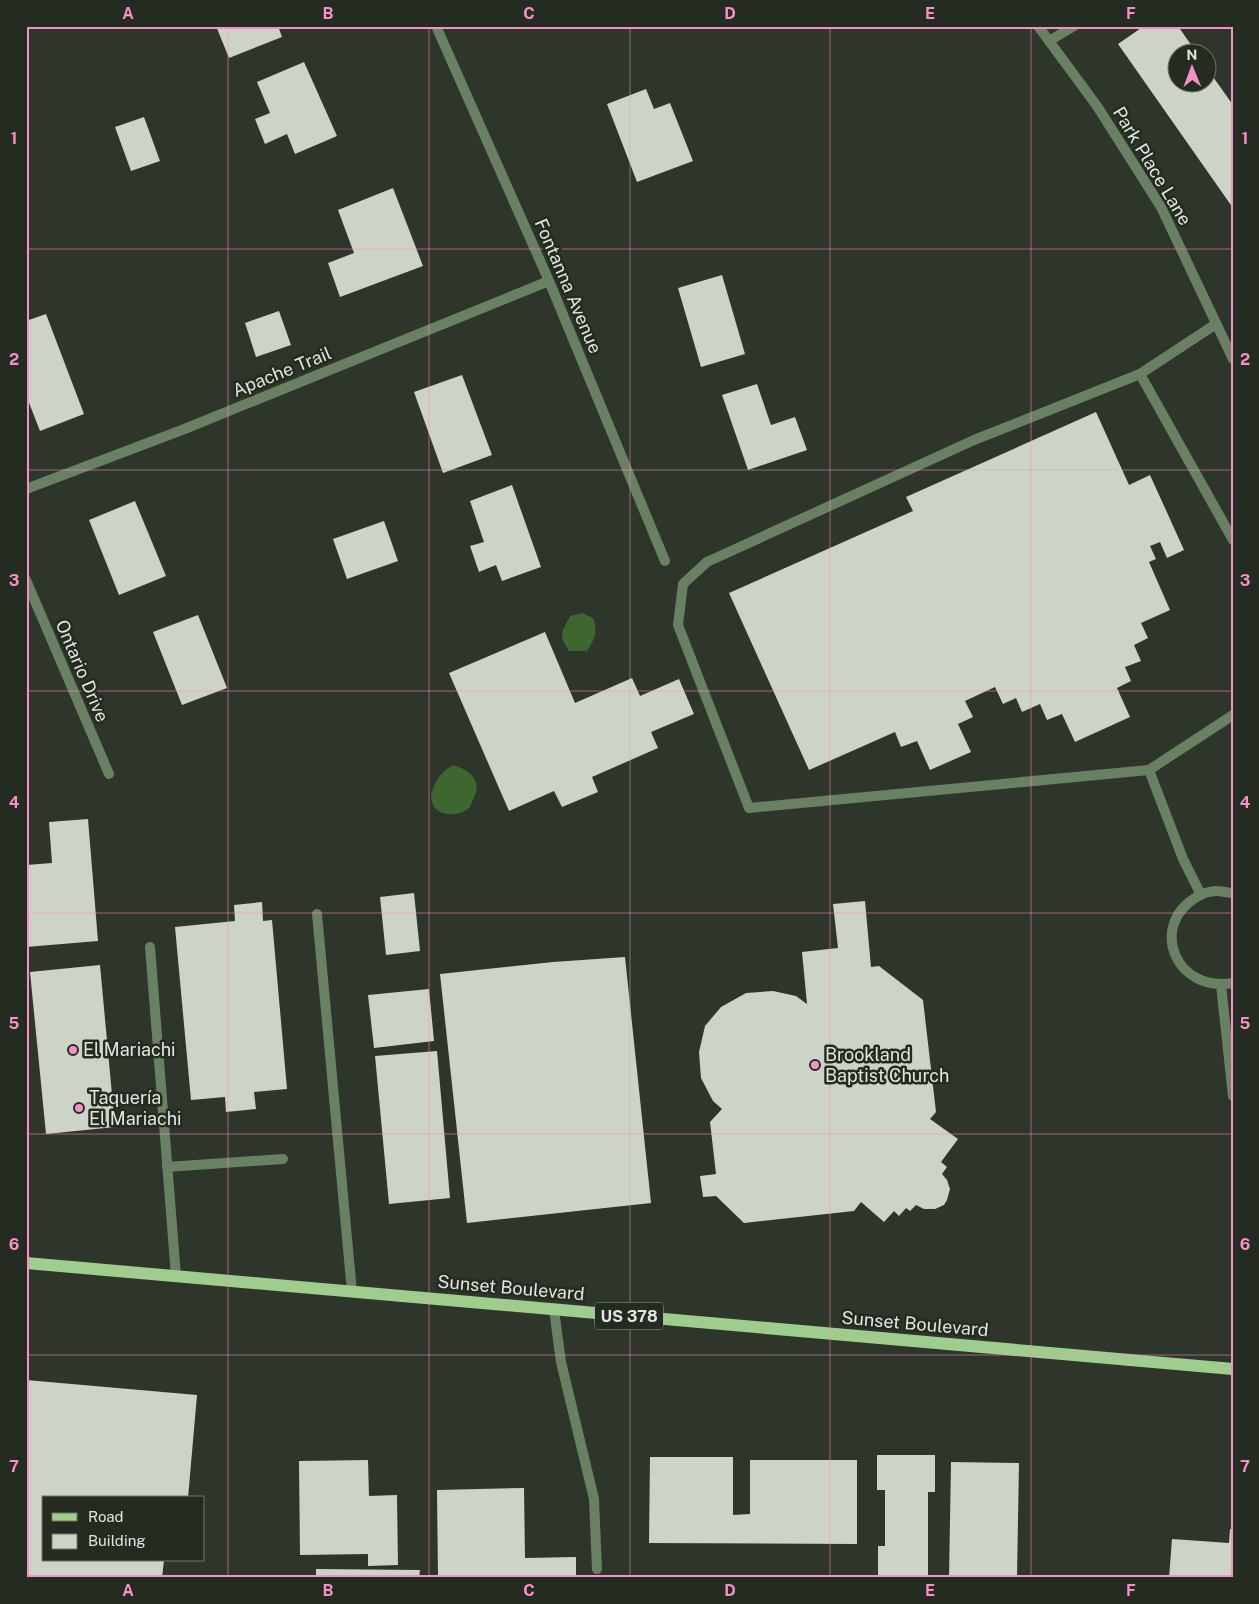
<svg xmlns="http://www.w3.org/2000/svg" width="1259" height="1604" font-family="'Public Sans',sans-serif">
<rect width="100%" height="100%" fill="#2e352b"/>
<path fill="#3e662f" d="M582,613L593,618C598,632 595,639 587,651H569L562,639L563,630L570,616Z
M453,765C468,769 483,780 474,797C473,800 471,805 469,808C460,816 442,817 434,807C432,803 430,796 432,792C435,780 442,771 453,765Z"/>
<path fill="#cbd4c7" d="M216,26H278L282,37L229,58Z
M1144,26H1178L1196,52H1176V82H1206V67L1233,105V208L1118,44Z
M304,62L337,136L295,154L287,134L265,144L255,119L270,113L257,82Z
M646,89L654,109L670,103L693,161L637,182L607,104Z
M144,117L160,161L131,171L115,127Z
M393,188L423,266L340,297L328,263L354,253L338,210Z
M722,275L745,354L701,367L678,288Z
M279,311L291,345L256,357L245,323Z
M46,314L84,414L40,431L26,395V321Z
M462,375L492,455L443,473L414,392Z
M757,384L771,425L795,417L807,450L748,470L722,395Z
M1096,412L1129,485L1150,475L1184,550L1167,558L1160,542L1150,546L1156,559L1149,562L1170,610L1141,623L1148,638L1134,645L1141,661L1125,667L1131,681L1117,688L1130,717L1075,742L1062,714L1047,720L1040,704L1022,712L1016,698L1003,704L995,687L965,701L973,717L958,724L971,752L930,770L917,741L901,747L895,732L809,770L729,593L913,511L906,497Z
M512,485L541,567L502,581L496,565L479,572L470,546L484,542L470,501Z
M135,501L166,576L119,595L89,520Z
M384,521L398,561L347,579L333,539Z
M198,615L227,688L182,705L153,632Z
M545,632L575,703L632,678L640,696L679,679L694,714L651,732L658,748L592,777L598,792L562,807L554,791L509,811L449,673Z
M88,819L98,941L26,947V865L52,863L49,822Z
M414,893L420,951L386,955L380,897Z
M865,901L871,967L879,966L923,1000L936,1112L930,1119L958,1139L941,1162L947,1167L942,1174L947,1180L950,1189L947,1200L944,1205L935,1209H924L916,1205L910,1211L906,1208L899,1216L894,1211L884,1222L861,1202L854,1211L744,1223L716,1196L703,1197L700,1176L716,1174L710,1122L722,1109L713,1101L701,1078L699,1052L705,1026L721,1007L746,993L773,991L796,996L807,1004L802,952L838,948L833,904Z
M262,902L263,921L272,920L287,1089L254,1092L256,1109L226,1112L225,1097L191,1100L175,927L235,921L234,905Z
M625,957L651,1203L467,1223L440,974L553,962Z
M100,965L115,1127L46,1134L30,972Z
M429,989L434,1041L374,1048L368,995Z
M437,1051L450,1198L389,1204L375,1056Z
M26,1380L197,1395L188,1498H44V1560H164L162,1578H26Z
M877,1455H935V1492H928V1578H878V1546H885V1490H877Z
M650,1457H733V1515L750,1514V1460H857V1544L649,1543Z
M368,1460L369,1496L397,1495L398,1565L368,1566V1554L300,1555L299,1461Z
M951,1462L1019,1463L1017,1578H949Z
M524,1488L525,1558L576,1557V1578H438L437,1490Z
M1230,1529H1233V1578H1169L1172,1539L1229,1543Z
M316,1569L420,1570L419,1578H316Z"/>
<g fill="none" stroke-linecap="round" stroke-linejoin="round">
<path stroke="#6a8062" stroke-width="10" d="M1049,41L1074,26
M1216,324L1140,374L1233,540
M1140,374L974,440L707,562L683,584L678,625L749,808L1149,770
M1233,893C1228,893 1222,891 1217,891C1210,891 1201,894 1195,898C1149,927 1176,993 1233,983
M1201,895L1183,859L1149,770L1233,715
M317,914L352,1292
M150,947L176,1276
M1221,985L1233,1096
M167,1167L283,1159
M554,1310L561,1362L594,1499L597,1569"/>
<path stroke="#6a8062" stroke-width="10" d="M436,26L549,281L665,561
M1038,26L1097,106L1161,207L1233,359
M26,489L182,430L549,281
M26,580L109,774"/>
<path stroke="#9fcd8e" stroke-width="12" d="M26,1263L1233,1369"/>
</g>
<path fill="none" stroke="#f98fc8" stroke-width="1" stroke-opacity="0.55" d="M228,26V1578M429,26V1578M630,26V1578M830,26V1578M1031,26V1578M26,249H1233M26,470H1233M26,691H1233M26,913H1233M26,1134H1233M26,1355H1233"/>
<g fill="#f98fc8" stroke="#242b21" stroke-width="2">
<circle cx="73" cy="1050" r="5"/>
<circle cx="815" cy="1065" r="5"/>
<circle cx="79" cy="1108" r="5"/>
</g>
<g text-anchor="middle" stroke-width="5" stroke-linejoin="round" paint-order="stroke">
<rect fill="#242b21" stroke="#a8aea7" stroke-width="1" x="595" y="1302.5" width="68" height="27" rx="4"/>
<g font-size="16" font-weight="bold" fill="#e1e6e0">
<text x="629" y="1322">US 378</text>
</g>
<g font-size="18" fill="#e1e6e0" stroke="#242b21">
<text transform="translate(1152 166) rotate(59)" y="6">Park Place Lane</text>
<text transform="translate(568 286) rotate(67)" y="6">Fontanna Avenue</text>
<text transform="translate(282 372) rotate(-22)" y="6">Apache Trail</text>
<text transform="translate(82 671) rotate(67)" y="6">Ontario Drive</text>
<text transform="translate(511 1288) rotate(5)" y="6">Sunset Boulevard</text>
<text transform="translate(915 1324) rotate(5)" y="6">Sunset Boulevard</text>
</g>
<g font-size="18" fill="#e1e6e0" stroke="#242b21" text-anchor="start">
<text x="83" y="1056">El Mariachi</text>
<text x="825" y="1061">Brookland<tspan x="825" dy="21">Baptist Church</tspan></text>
<text x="89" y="1104">Taquería<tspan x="89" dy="21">El Mariachi</tspan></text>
</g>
</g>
<rect width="1259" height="1604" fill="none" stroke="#242b21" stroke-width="55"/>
<rect x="42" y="1496" width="162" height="65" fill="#242b21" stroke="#70766d"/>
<rect x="52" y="1513" width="25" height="8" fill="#9fcd8e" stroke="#70766d"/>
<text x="88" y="1522" font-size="15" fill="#e1e6e0">Road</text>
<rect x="52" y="1534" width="25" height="15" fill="#cbd4c7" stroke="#70766d"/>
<text x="88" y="1546" font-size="15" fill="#e1e6e0">Building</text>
<g transform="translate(1192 68) rotate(359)"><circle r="24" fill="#242b21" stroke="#70766d"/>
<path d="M0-4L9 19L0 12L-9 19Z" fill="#f98fc8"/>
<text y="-8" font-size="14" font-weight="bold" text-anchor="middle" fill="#e1e6e0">N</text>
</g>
<rect x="28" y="28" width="1204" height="1548" fill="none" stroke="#f98fc8" stroke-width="2"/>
<g font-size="16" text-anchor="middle" font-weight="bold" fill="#f98fc8">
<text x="128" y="19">A</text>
<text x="328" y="19">B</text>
<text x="529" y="19">C</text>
<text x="730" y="19">D</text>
<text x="930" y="19">E</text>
<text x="1131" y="19">F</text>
<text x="14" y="144">1</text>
<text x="1245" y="144">1</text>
<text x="14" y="365">2</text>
<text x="1245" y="365">2</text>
<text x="14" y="586">3</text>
<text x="1245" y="586">3</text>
<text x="14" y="808">4</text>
<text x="1245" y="808">4</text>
<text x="14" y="1029">5</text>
<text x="1245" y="1029">5</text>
<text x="14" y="1250">6</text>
<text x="1245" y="1250">6</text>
<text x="14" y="1472">7</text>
<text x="1245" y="1472">7</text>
<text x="128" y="1596">A</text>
<text x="328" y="1596">B</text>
<text x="529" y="1596">C</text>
<text x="730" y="1596">D</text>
<text x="930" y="1596">E</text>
<text x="1131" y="1596">F</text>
</g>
</svg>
